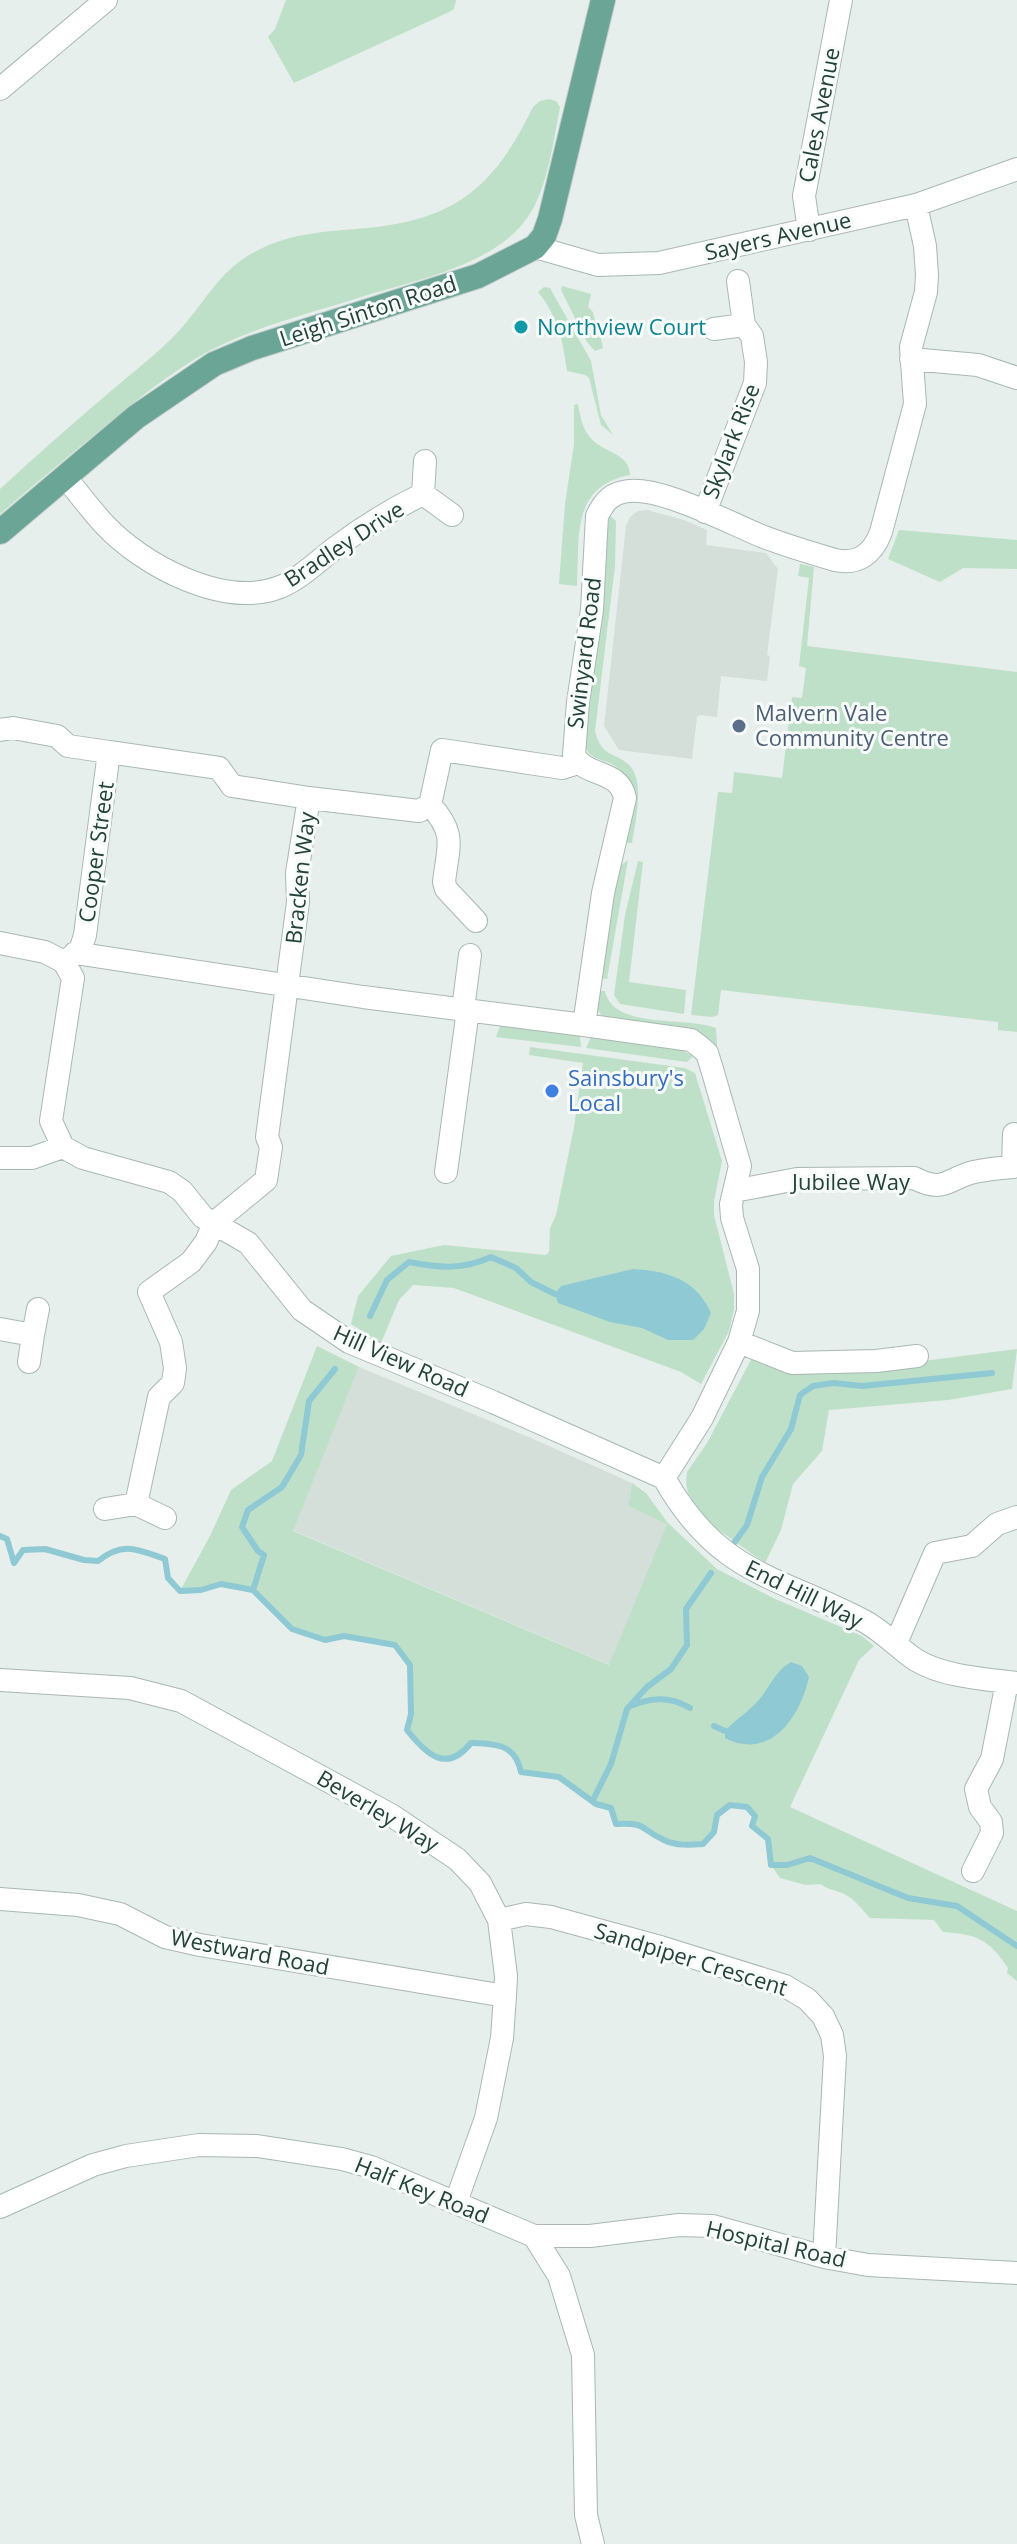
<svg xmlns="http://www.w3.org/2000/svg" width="1017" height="2544" font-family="'Open Sans',sans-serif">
<rect width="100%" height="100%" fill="#e6efeb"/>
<path fill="#d4dfda" d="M647,510L684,520L707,530L706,545L766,553L778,569L767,655L770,656L767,681L721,676L717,717L700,715L697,717L692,759L619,750L604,726L626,526L630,517L638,511Z
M359,1367L531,1438L632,1483L628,1506L668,1523L610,1665L292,1530Z"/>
<path fill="#bfe0c8" d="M286,0H456L454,9L447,13L294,83L268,37L275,29Z
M549,99L556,101L560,107C554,138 548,185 531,212C500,265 415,280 361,297C312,313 257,326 211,350C170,372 134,402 98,432C65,459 32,486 0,514V489C39,453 78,419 118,385C138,368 159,352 177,333C201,308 216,276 246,257C281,235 316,232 356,229C451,222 492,192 533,107L540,101Z
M562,286L591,294L588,307L593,312L596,325H598L603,348L595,351L587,342L561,290Z
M544,287L550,288L591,361L601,415L613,435L601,425L589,378L585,375L567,371C563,341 558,317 538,292Z
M578,404C580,415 582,427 589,436C601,453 630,452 630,475C570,487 580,537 577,586L559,584L565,504L574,444V405Z
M609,515L616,521L615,566L595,731C602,759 616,751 630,766C645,782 635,823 632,843H628L625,841L629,781C624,774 618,767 610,763C595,758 586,757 584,739L603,595Z
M899,530L1017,540V569L963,568L940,582L888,559Z
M800,564L814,567L807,646L1017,672V1032L998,1030V1022L721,990L718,1015L712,1017L691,1015L718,792L732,793L734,772L782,778L792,697L802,698L806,668L799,666L809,578L798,576Z
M628,860L607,979L600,978L610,907L620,866Z
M638,861L643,862L629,982L686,990L684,1014L620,1004L614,995L625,915Z
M598,991H605C613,1030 686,1016 716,1028L718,1060L608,1020C595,1012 595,1004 598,991Z
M500,1026L580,1036L581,1047L496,1037Z
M591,1037L679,1049L693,1056L687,1062L586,1048Z
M530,1047L685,1068L695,1073L722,1161L714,1201V1215L734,1294V1309L729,1331L701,1384L681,1372L454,1288L413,1285L399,1300L381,1343L351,1324L358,1296L391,1256L444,1245L546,1255L549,1252L550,1228L556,1215L574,1127L583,1063L529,1055Z
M317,1346L359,1367L293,1531L609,1665L667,1524L628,1506L632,1483L646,1493L668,1523L717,1569L773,1598L862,1636L874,1646L859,1660L790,1807L1017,1911V1981L1007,1973L1008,1968C989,1939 976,1934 943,1932L934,1920L870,1918C861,1908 852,1896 839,1892C831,1889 827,1889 821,1884L806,1885L780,1878L771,1865L768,1839L752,1826L755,1816L747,1807L729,1805L717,1815L714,1832L703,1844C690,1845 676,1846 664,1840C639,1829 648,1822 616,1824L610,1808L599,1804L561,1779L521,1772C515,1744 497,1744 472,1743C446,1774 426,1754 407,1730L411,1714L410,1665L395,1645L344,1636L325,1640L292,1629L253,1590L221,1584L180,1591L210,1536L231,1490L272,1461Z
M1017,1349L1012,1389L948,1400L829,1410L822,1451L793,1484L781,1530L765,1563L706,1521L688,1493L686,1483L687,1472L707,1443L753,1356L908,1363Z"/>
<path fill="#8ec9d4" d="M633,1269C667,1271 696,1279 711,1313L704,1329L693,1340H668L642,1328L610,1322L558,1303L555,1294L561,1286Z
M791,1662L802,1666L809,1677C800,1718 770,1761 725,1738V1731C735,1720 748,1712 758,1701C770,1687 775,1671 791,1662Z"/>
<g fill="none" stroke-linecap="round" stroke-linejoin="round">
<path stroke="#8ec9d4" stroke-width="6" d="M370,1316L387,1280L409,1262C439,1268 463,1270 491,1257L516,1268L531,1282L555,1294
M0,1536L7,1539L14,1563L23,1550L45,1549L84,1560L98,1561C123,1541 137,1549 165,1559L168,1578L180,1591L201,1590L221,1584L253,1590L292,1629L325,1640L344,1636L395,1645L410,1665L411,1714L407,1730C426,1754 446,1774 471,1743C497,1744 515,1744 521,1772L559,1777L596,1804L611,1808L616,1824C648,1822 639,1829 664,1840C676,1846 690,1845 703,1844L714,1832L717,1815L730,1805L747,1807L755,1816L752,1826L768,1839L771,1865H787L810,1858L908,1898L957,1906L1017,1946
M734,1543L747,1525L762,1477L791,1429L800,1395L813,1386L834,1383L862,1386L992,1373
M253,1590L264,1555L258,1551L242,1527L248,1510L282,1487L301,1455L309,1401L335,1369
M633,1705C652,1697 672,1697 690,1708
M714,1726L725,1731
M593,1800L611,1764L627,1709L647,1687L671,1669L687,1645L686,1609L711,1573"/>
<g stroke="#a8b8b2" stroke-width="24">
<path id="minor" d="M0,89L106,0
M809,230L804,196L841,0
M535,247L598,265L659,263L916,205L1017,169
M738,281L744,325
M911,359L978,365L1017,378
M65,477C78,492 90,509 104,524C142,565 224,609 280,587C300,579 318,561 335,548C363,527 392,509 423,494L425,461
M423,494L452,515
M705,512L755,383L756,362L752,336L744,325L714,329
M0,730L13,728L57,736L68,746L109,752
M430,805L442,750L562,768L578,763
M430,805C457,834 448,846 444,882L446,889L476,921
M0,943L45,952L64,962L73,978L51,1121L63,1147L83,1158L169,1182L182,1191L203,1217L248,1243L302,1310L349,1342L493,1402L664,1478
M75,953L363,997L584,1025
M65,961L80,951L85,935L109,752L219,768L232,786L309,798
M463,1009L470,955
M0,1158H32L63,1147
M1013,1167L1014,1134
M446,1172L468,1010
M734,1191L797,1179L914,1178C945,1194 948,1178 974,1172C987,1169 1000,1168 1013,1167
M0,1329L33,1335L29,1362
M33,1335L38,1309
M739,1342L792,1363L876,1361L917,1356
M664,1478L702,1418L739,1342L748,1311V1269L732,1218L731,1204L740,1166L712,1069L707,1053L699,1046L691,1040L584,1025L603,893L625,798C619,768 585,778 574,755L578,702L592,610L597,516C603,504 609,495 623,492C656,483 731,524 764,537C787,546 811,553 835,560C858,565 873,554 881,532L915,404L911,347L926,292L927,275L925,246L916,205
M664,1478C718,1574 775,1575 862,1620C882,1630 898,1648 916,1660C944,1677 985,1679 1017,1683
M105,1509L136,1504
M165,1518L136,1504L159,1397L173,1383L175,1368L171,1342L149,1292L191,1262L206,1242L214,1223L266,1180L271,1147L267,1137L298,902L297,873L309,798L419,811L430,805
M896,1643L935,1553L972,1546L997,1524L1017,1517
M0,1680L130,1688L181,1701L391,1815L457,1859L480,1883L499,1920L506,1976L505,1996L502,2038L486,2118L456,2202
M973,1871L992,1833L991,1822L980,1807L976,1789L992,1759L1007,1682
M0,1899L78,1905L120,1914L165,1937L200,1945L505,1996
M499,1920L526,1914L551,1917L657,1946L785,1986L807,1999L823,2016L832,2035L835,2056L824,2257
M0,2207L93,2165L126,2156L199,2145L257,2146L342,2159L371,2167L534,2236L559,2276L583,2355L586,2515L593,2544
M534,2236H590L679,2225L713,2226L824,2257L868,2265L1017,2273"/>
</g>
<g stroke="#c2cac8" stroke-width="26">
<path id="major" d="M0,532L136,417L214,364L252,348L478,276L535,247L544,236L550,219L603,0"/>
</g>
<use href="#minor" stroke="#fff" stroke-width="22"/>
<use href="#major" stroke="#6aa596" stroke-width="24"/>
</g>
<circle fill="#0f9aa8" stroke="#f7fbf9" stroke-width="3" cx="521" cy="327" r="8"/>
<circle fill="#5c6f8a" stroke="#f7fbf9" stroke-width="3" cx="739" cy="726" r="8"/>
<circle fill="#3f7fe0" stroke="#f7fbf9" stroke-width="3" cx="552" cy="1091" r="8"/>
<g text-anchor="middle" stroke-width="6" stroke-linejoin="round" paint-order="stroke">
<g font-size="22" fill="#24423a" stroke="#f7fbf9">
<text transform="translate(819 115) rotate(-79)" y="8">Cales Avenue</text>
<text transform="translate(778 236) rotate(-13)" y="8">Sayers Avenue</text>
<text transform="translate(368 311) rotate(-18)" y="8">Leigh Sinton Road</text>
<text transform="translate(731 441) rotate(-69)" y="8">Skylark Rise</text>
<text transform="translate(344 544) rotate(-33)" y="8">Bradley Drive</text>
<text transform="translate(584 653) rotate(-83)" y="8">Swinyard Road</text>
<text transform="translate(96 852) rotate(-82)" y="8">Cooper Street</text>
<text transform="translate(300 878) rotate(-84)" y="8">Bracken Way</text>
<text x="851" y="1190">Jubilee Way</text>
<text transform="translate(401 1361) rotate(24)" y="8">Hill View Road</text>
<text transform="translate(804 1594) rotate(26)" y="8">End Hill Way</text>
<text transform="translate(378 1811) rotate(31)" y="8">Beverley Way</text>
<text transform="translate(250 1952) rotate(11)" y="8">Westward Road</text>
<text transform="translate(691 1959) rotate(17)" y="8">Sandpiper Crescent</text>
<text transform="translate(422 2190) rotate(22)" y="8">Half Key Road</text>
<text transform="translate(776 2244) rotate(13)" y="8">Hospital Road</text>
</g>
<g font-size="22" fill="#0d838f" stroke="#f7fbf9" text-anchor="start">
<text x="537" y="335">Northview Court</text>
</g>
<g font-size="22" fill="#4e5e75" stroke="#f7fbf9" text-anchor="start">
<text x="755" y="721">Malvern Vale<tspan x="755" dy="25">Community Centre</tspan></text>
</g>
<g font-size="22" fill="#366cbe" stroke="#f7fbf9" text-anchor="start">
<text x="568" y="1086">Sainsbury's<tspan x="568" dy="25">Local</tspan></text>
</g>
</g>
</svg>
